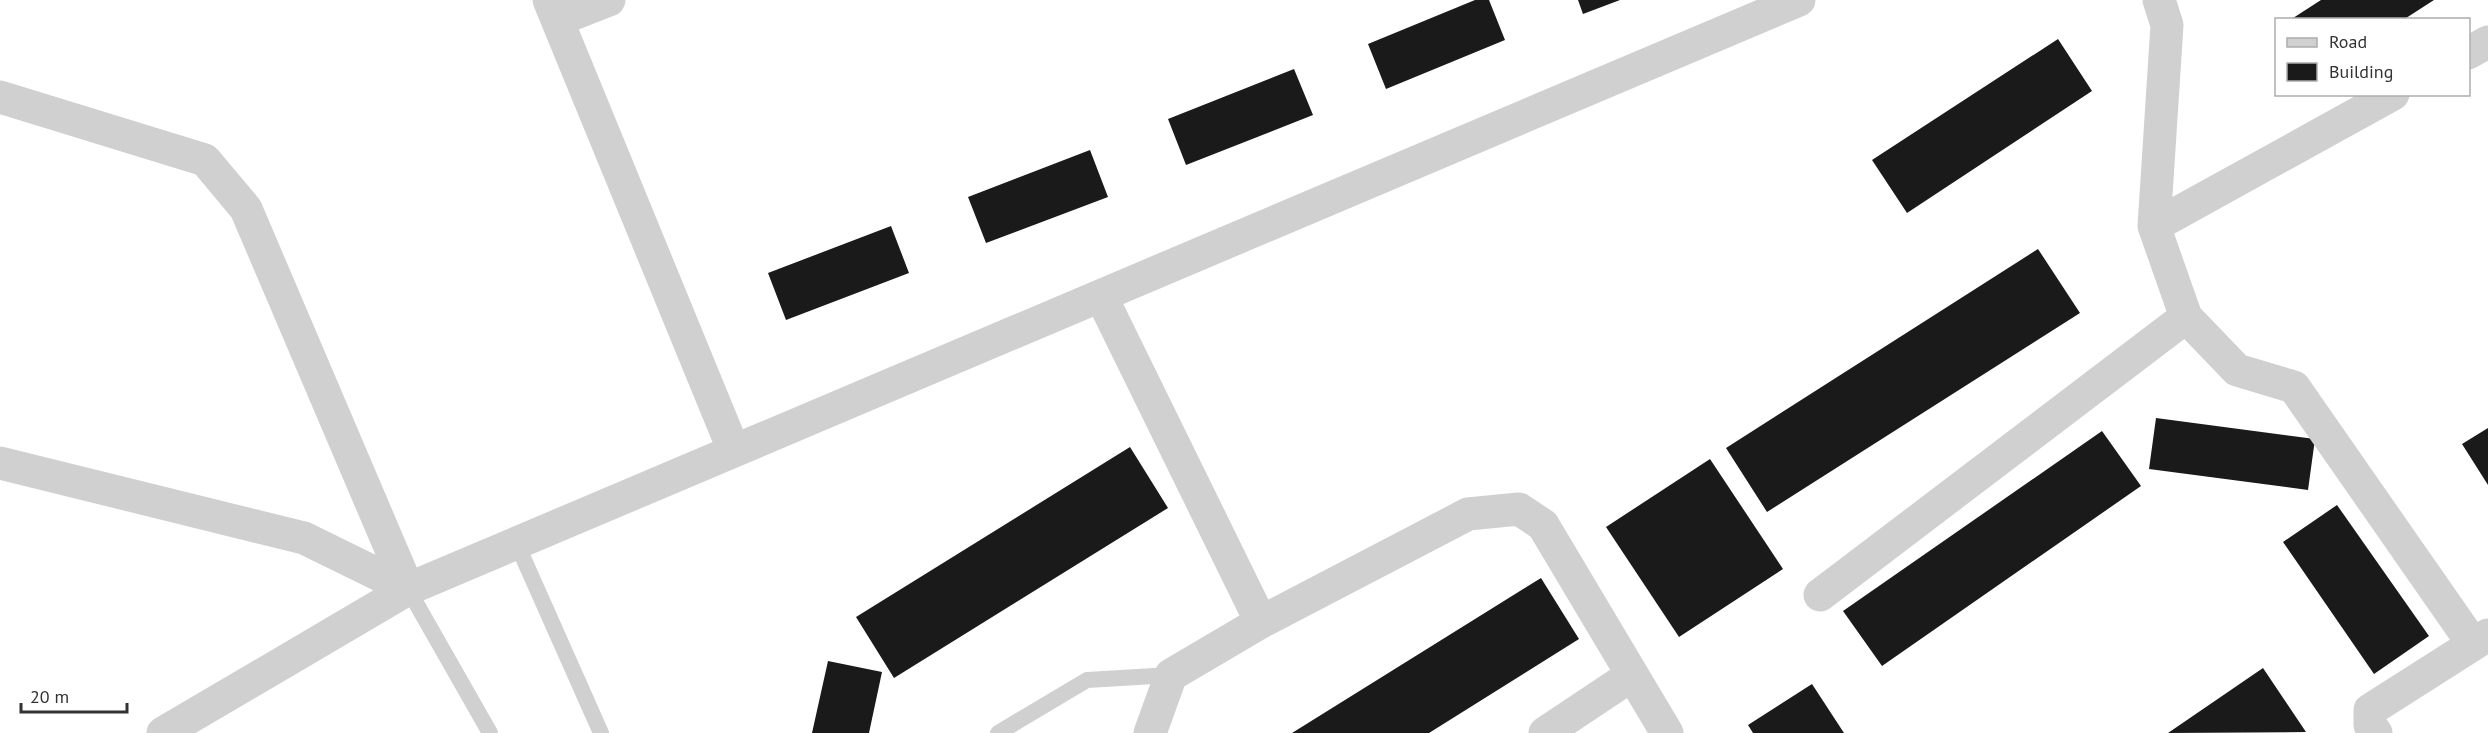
<svg xmlns="http://www.w3.org/2000/svg" width="2488" height="733" font-family="'PT Sans',sans-serif">
<rect width="100%" height="100%" fill="#fff"/>
<path fill="#1a1a1a" d="M1475,0H1489L1505,40L1386,89L1368,44Z
M1578,0H1620L1583,14Z
M2321,0H2434L2403,20H2290Z
M2058,39L2092,91L1907,213L1872,160Z
M1294,69L1313,115L1186,165L1168,119Z
M1090,150L1108,197L986,243L968,197Z
M891,226L909,273L786,320L768,273Z
M2038,249L2080,313L1767,512L1726,448Z
M2156,418L2315,439L2308,490L2149,469Z
M2488,428V485L2462,444Z
M2102,431L2141,486L1882,666L1843,611Z
M1130,447L1168,508L894,678L856,617Z
M1710,459L1783,569L1679,637L1606,527Z
M2337,505L2429,636L2374,674L2283,542Z
M1541,578L1579,639L1429,733H1292Z
M828,661L882,672L869,733H812Z
M2263,668L2306,732L2168,733Z
M1812,684L1844,733H1753L1748,725Z"/>
<g fill="none" stroke-linecap="round" stroke-linejoin="round">
<path stroke="#d0d0d0" stroke-width="16" d="M517,544L601,733
M408,589L490,733
M998,733L1087,680L1171,675"/>
<path stroke="#d0d0d0" stroke-width="33" d="M549,0L734,451
M2159,0L2167,25L2154,226L2186,317L2237,370L2294,387L2473,644
M558,20L609,0
M2468,53L2488,42
M0,97L205,160L246,209L408,589
M2154,226L2393,94
M1101,296L1261,622L1171,675L1150,733
M0,463L304,538L408,589
M1820,595L2186,317
M1261,622L1468,514L1519,509L1543,525L1667,733
M163,733L408,589L1799,0
M1545,733L1632,675
M2376,733L2370,725V710L2488,635"/>
</g>
<rect x="2275" y="18" width="195" height="78" fill="#ffffff" stroke="#adadad" stroke-width="1.5"/>
<rect x="2287" y="38" width="30" height="9" fill="#d0d0d0" stroke="#adadad" stroke-width="1.5"/>
<text x="2329" y="48" font-size="18" fill="#333333">Road</text>
<rect x="2287" y="63" width="30" height="18" fill="#1a1a1a" stroke="#adadad" stroke-width="1.5"/>
<text x="2329" y="78" font-size="18" fill="#333333">Building</text>
<path d="M21 703v9h106v-9" fill="none" stroke="#333333" stroke-width="3"/>
<text x="30" y="703" font-size="18" fill="#333333" stroke="#ffffff" stroke-width="4.5" paint-order="stroke">20 m</text>
</svg>
